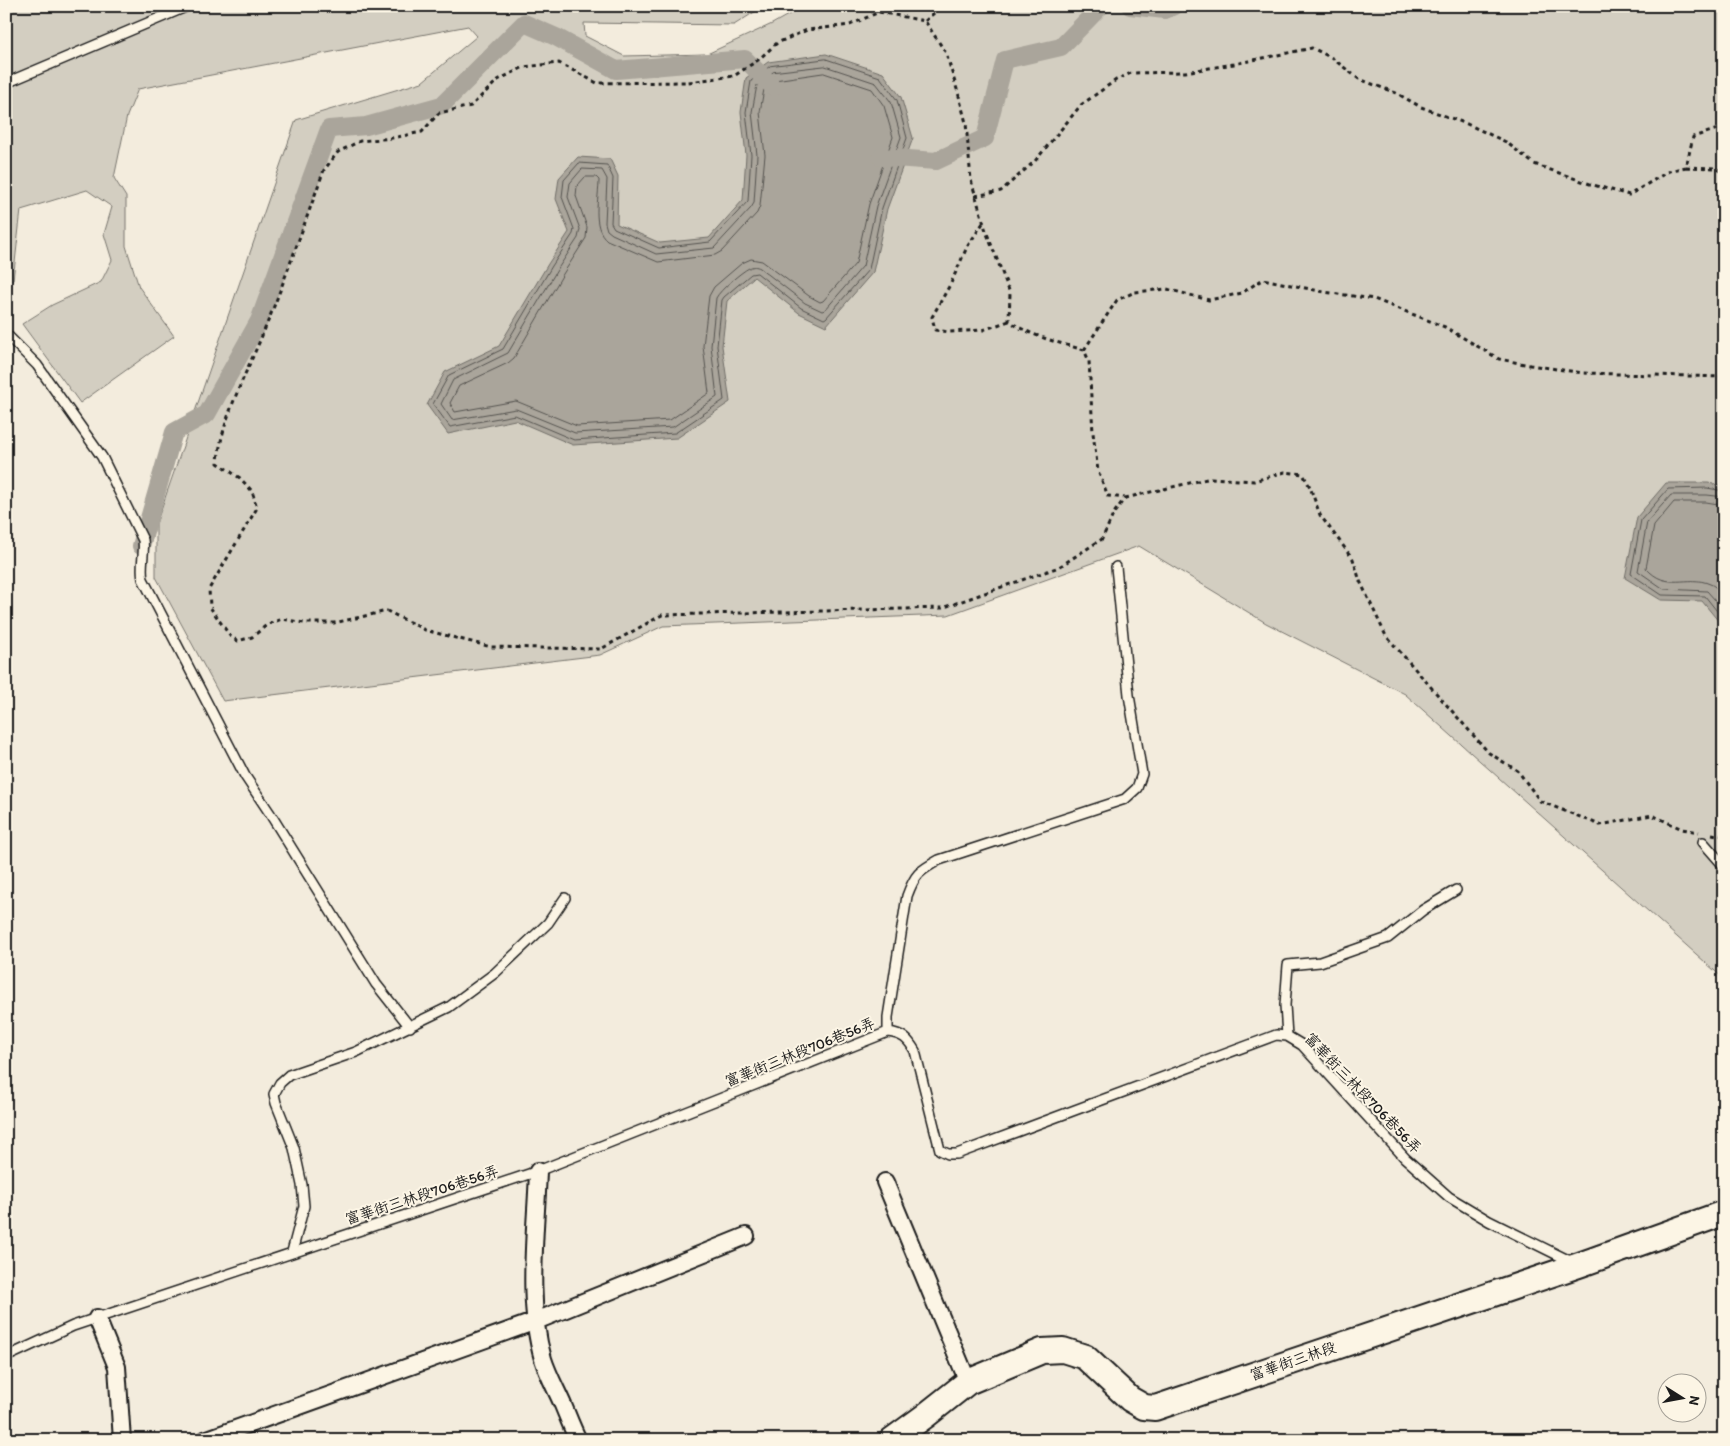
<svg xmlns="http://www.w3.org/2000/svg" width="1730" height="1446" font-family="Itim,'LXGW WenKai TC',sans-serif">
<rect width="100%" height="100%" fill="#f3ecdd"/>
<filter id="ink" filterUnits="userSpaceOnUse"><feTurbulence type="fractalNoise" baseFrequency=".02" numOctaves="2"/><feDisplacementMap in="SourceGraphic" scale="10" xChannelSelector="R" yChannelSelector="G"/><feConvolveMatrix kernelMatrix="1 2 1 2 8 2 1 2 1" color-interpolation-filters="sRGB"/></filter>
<g filter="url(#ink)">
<path fill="#d3cec1" stroke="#78756e" d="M6,6H764L734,25L584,23L585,36L624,56L707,54L772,24L804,6H1724V979L1405,694L1266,623L1139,546L948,615L663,626L600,655L223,701L156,577V524L296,120L422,82L477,36L468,26L138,89L127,116L114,178L126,197V246L139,287L174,336L80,403L22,324L52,305L101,282L112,260L104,234L112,207L87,190L21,210L13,280L6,281Z"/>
<path fill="#aaa59b" stroke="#716e68" d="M826,54L883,73L901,97L913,138L887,209L873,272L826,326L799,313L754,277L727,301L722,346L730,402L677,438L573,445L515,420L448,434L427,405L445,372L499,346L548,264L569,232L556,199L559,178L578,157L610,159L618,176L617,224L660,243L709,238L743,200L746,155L741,112L746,78L768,62Z
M1666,483H1708L1724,486V628L1702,601L1661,600L1625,578L1637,517Z"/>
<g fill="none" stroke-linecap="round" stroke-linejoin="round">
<path stroke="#55534f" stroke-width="1" d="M826,59L880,77L897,100L907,138L882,208L869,269L826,318L824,319L801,308L757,273L751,274L724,297L722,300L717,346L724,400L675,433L574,440L515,415L450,427L433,404L449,375L503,349L552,266L573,234L574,229L562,197L564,180L579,163L607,165L613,178L611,223L614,228L659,248L710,242L748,201L751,155L746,112L751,81L770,66Z
M825,66L876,83L891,102L901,137L876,206L863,266L825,310L822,311L805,303L760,268C756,266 753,266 749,268C741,272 720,290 716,298L711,346L717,397L673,427L575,433L516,409L452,420L441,404L453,380L508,353L557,270L578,238L580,229L568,197L570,183L582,169L602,170L607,179L605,223L607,230L612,234L656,254L714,248L751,208L754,203L757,155L752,112L757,85L773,72Z
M824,73L872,89L884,106L893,137L869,204L856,263L823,301L820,302L809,296L762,261L751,259L742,263L714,287L709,296L703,346L709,393L670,420L577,426L516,401L455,412L450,403L459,386L508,363L514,358L563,274L586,238L587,227L576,196L577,186L585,177H596L599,180C599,198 591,227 607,240L658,262L715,255L722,251L757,213L760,206L765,155L760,112L764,89L776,80Z
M1724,491L1707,488L1668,489L1641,520L1631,574L1662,595L1705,596L1724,620
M1724,497L1707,495H1671L1647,522L1638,571L1664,589L1707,591L1724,610
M1724,505L1706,502H1674L1654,526L1646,568C1667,592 1688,574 1710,584C1716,586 1720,592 1724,597"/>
<path stroke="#aaa59b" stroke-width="18" d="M1130,6L1165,10L1174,6
M881,157L936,161L985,138L1005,60L1061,47L1101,6
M141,546L174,432L207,414L259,321L329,129L366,126L442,105L524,23L556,37L616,70L745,59L773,87"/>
<g stroke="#1c1c1c" stroke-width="12">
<path id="lane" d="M6,83L188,6
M6,334L37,365L102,457L143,540C145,554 140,565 143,579L245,776L269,812L376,984L410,1027
M1703,842L1724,866
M888,1032V1017L907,896C915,874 919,871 939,860L1125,799L1137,788L1142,774L1129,695L1116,567
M1287,1036L1285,1005L1288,965L1320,962L1388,938L1423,910L1456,890
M292,1252L304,1206L302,1185L294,1148L276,1103L274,1094L280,1083L289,1075L356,1052L449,1007L495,973L548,923L565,898
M6,1357L73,1326L538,1171L888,1032C903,1034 908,1039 915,1051L940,1150L948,1154H957L1276,1035L1287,1036L1302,1045L1405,1158L1449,1197L1489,1221L1574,1263"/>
</g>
<g stroke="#1c1c1c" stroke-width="20">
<path id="street" d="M538,1171C536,1231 526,1301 543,1359C548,1375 556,1389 563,1405C568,1417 572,1428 578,1440
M885,1182L968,1382
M97,1318L117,1367L122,1440
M205,1440L536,1321L746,1236"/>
</g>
<g stroke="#1c1c1c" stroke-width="28">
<path id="secondary" d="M892,1440L925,1416L968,1382L1042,1351L1063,1350L1085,1357L1130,1399L1144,1407L1155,1408L1579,1265L1724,1213"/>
</g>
<path stroke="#1c1c1c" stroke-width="3" stroke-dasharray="4 4" stroke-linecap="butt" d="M879,12L925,21L946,53L959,96L966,123L971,180L986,231L1010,293L1009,321C1030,336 1060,343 1084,350L1089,361L1093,433L1098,471L1108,496L1125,498L1114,513L1102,539L1059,567L942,608L662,615L601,649L491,647L425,630L387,611L334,623H304L282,619L268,624L252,637L238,641L230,636L210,607L209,589L257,508L252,491L240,478L218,463C220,421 248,370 264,331C286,278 304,224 324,170L338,152L360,141L392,138L422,132L439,113L471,106L498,80L524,67L559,63L597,83L688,82L734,76L758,60L777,43L807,30L850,25Z
M925,21L942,6
M1686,167L1716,168L1724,173
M975,196L1001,191L1035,161L1081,105L1116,80L1131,73L1185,72L1234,64L1312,48L1332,58L1359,79L1396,93L1421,107L1467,124L1506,142L1534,164L1590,184L1629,195L1669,171L1686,167L1693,137L1724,127
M983,223L967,247L951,283L932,317L935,330L949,332L983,330L1009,321
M1084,350L1117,300L1135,292L1167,289L1209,300L1242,293L1263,279L1324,292L1374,299L1445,327L1499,359L1530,365L1583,373L1724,377
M1125,498L1211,478L1254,481L1285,472L1303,474L1310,487L1320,515L1353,559L1360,581L1386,636L1489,753L1518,771L1540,801L1600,825L1652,815L1682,829L1699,832
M1712,834L1724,836"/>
<use href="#lane" stroke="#fcf5e5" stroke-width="9"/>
<use href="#street" stroke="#fcf5e5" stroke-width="16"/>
<use href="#secondary" stroke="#fcf5e5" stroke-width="24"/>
</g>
</g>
<g text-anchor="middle" stroke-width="4" stroke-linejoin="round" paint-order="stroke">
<g font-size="15" fill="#1c1c1c" stroke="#fcf5e5">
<text transform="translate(800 1052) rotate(-22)" y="5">富華街三林段706巷56弄</text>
<text transform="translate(1363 1093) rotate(46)" y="5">富華街三林段706巷56弄</text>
<text transform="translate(422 1195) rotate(-18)" y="5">富華街三林段706巷56弄</text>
<text transform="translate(1293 1361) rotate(-19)" y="5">富華街三林段</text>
</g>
</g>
<rect width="1730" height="1446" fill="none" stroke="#fcf5e5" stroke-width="25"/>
<rect x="12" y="12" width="1705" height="1421" fill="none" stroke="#1c1c1c" stroke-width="2" filter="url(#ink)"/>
<g transform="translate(1682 1398) rotate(101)"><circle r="24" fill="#fcf5e5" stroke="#a29e95"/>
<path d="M0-4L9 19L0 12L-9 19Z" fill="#1c1c1c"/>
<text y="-8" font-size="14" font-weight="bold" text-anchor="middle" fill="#1c1c1c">N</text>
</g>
</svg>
